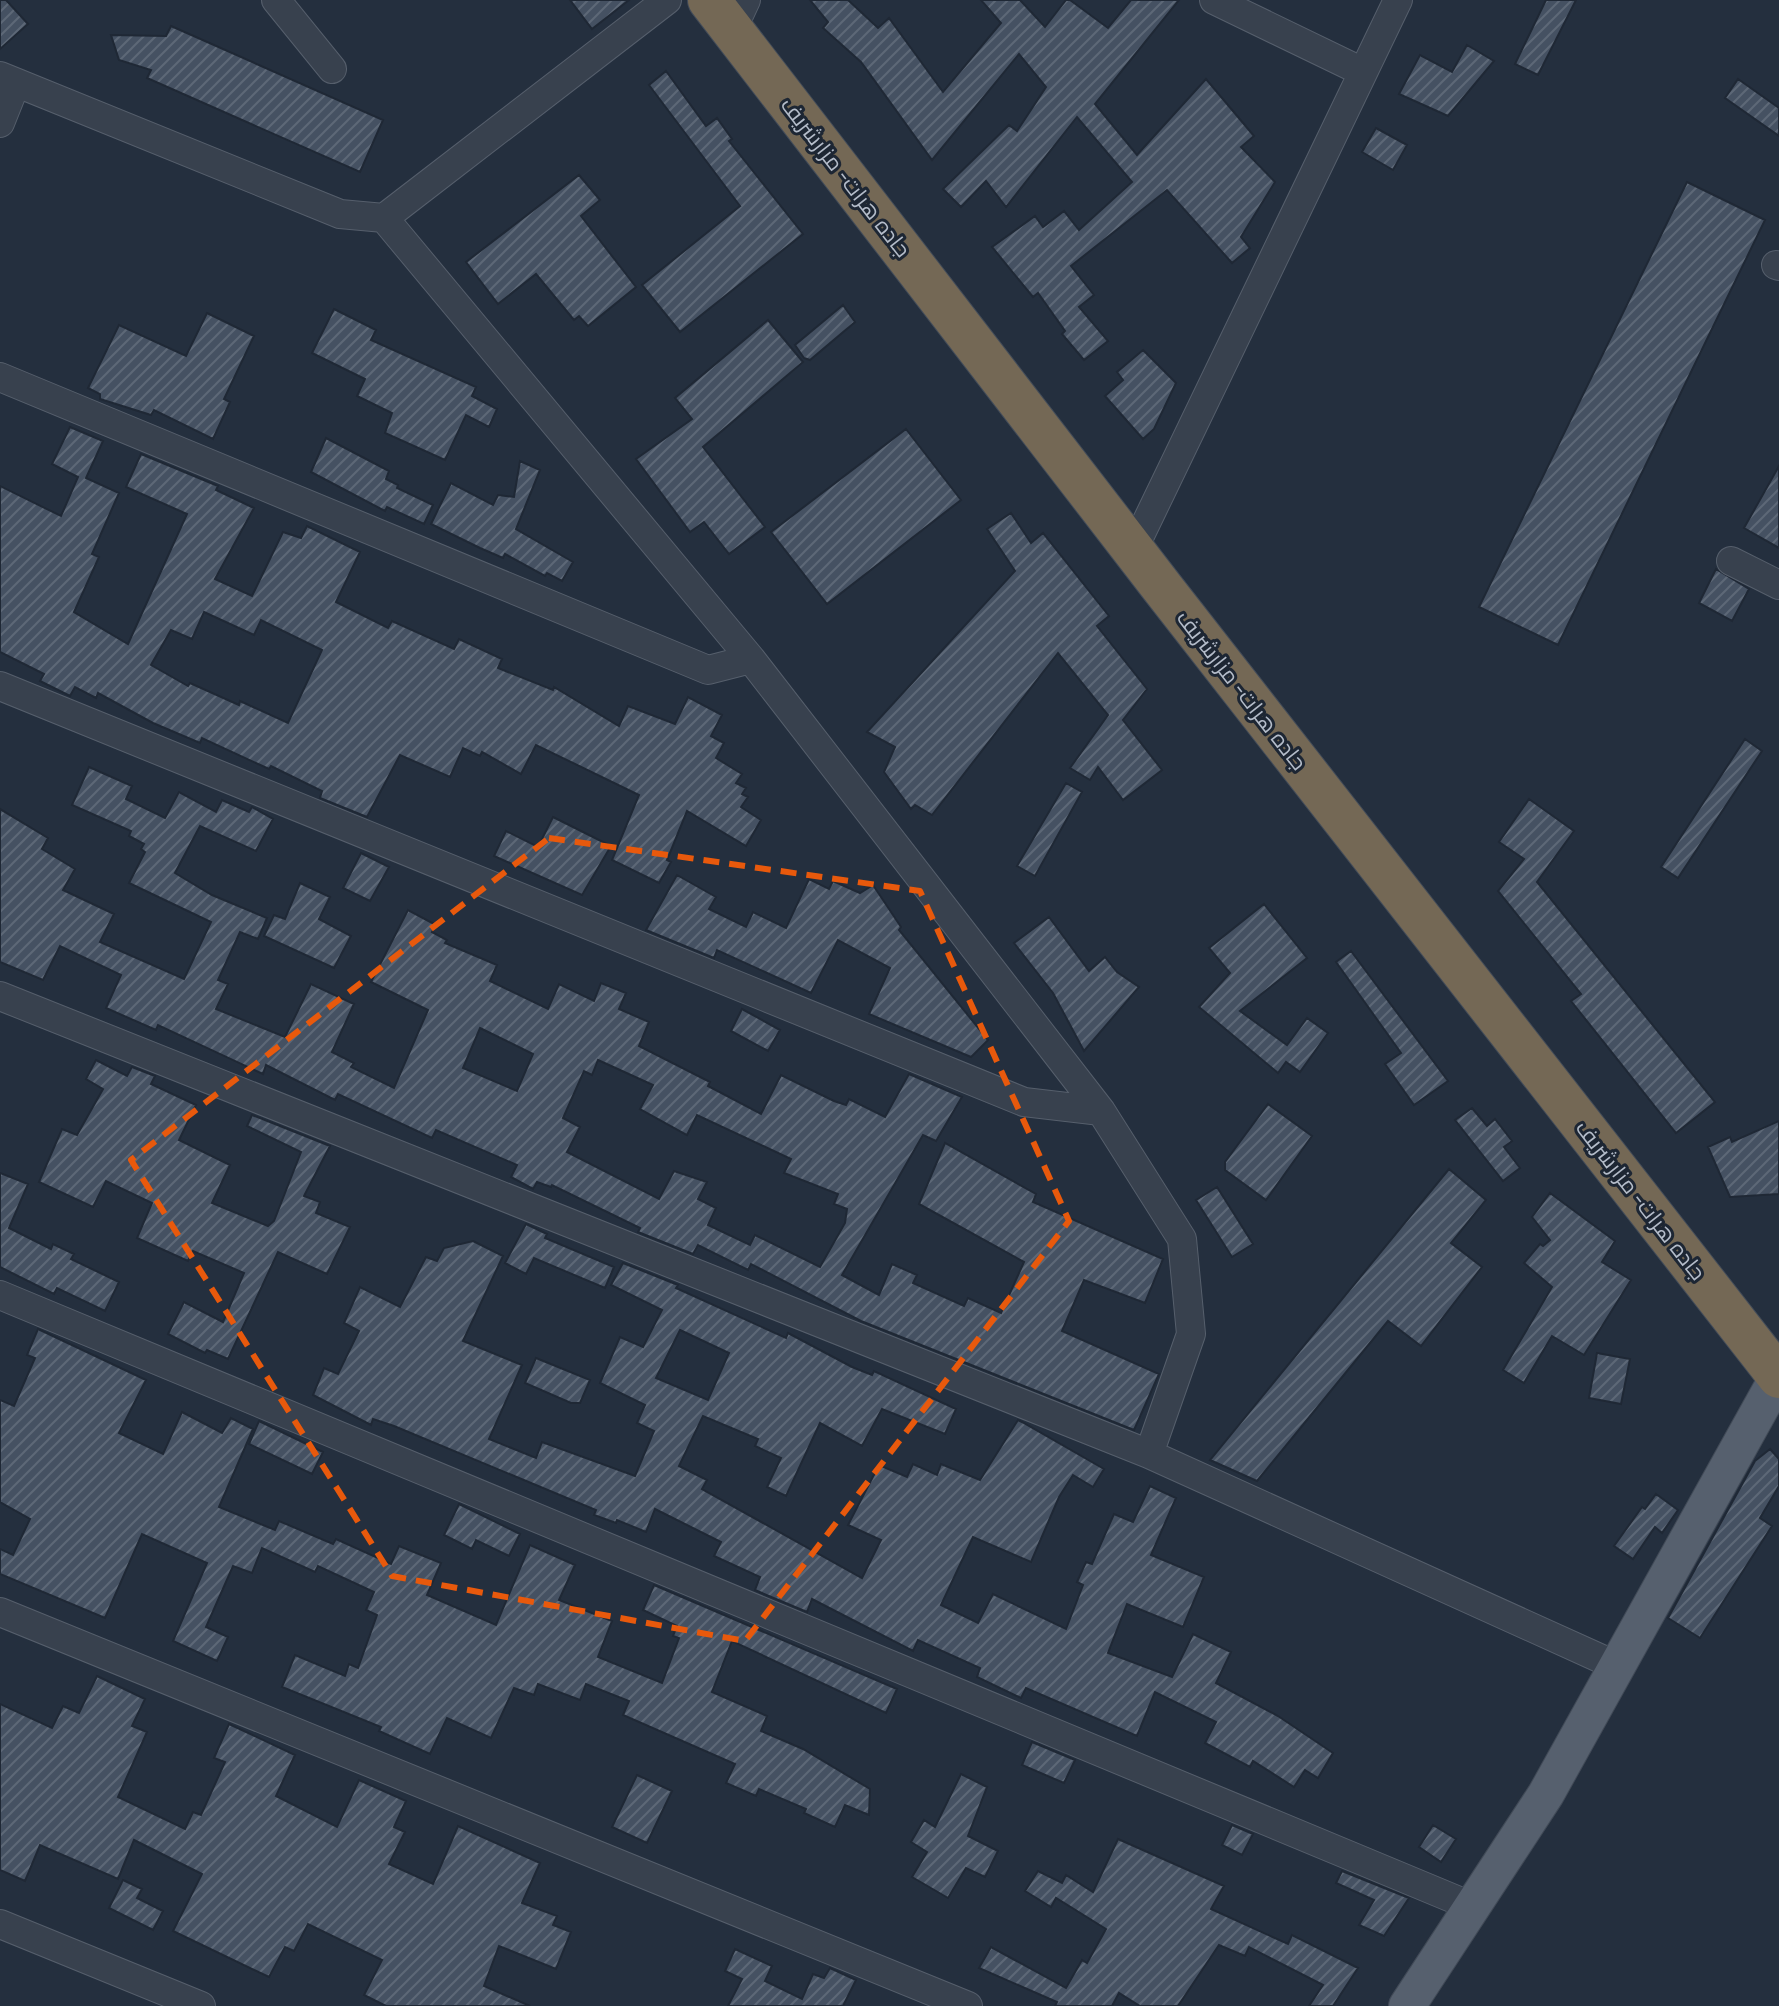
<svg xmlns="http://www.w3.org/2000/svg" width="1779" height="2006" font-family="Figtree,Cairo,sans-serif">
<defs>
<pattern id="building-hatch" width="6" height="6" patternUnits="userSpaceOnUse" patternTransform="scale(2)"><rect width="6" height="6" fill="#455162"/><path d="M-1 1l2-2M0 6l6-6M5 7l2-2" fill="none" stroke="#5d6877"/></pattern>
</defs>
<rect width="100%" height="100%" fill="#242f3e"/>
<path fill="url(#building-hatch)" stroke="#1f2835" stroke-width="2" fill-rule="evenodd" d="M0,0H6L28,24L0,49Z
M570,0H629L592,29Z
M810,0H848L878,28L889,18L943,92L1001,23L981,0H1020L1045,27L1066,0H1070L1108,28L1131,0H1179L1095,104L1137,155L1206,79L1254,136L1241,147L1275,182L1241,237L1250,248L1232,263L1167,190L1071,266L1094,295L1079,307L1108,341L1084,360L1062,334L1065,331L1038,293L1033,297L992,247L1035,216L1043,227L1064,211L1079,230L1132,182L1077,117L1006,207L986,181L961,207L943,189L1009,125L1017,131L1046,87L1019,54L932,160L861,62L823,28L828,22Z
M1546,0H1576L1538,75L1515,64Z
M171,26L383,120L360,172L147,78L151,70L119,60L111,35L166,36Z
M1467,45L1494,61L1448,116L1399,94L1420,55L1452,72Z
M666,71L706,126L717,118L732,139L729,141L803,234L680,332L642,285L740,206L649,85Z
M1738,79L1779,108V136L1725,98Z
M1376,128L1407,145L1393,170L1362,152Z
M579,175L600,200L581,216L636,287L588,326L579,316L574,320L536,274L498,304L466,262Z
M1687,182L1765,220L1558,645L1479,607Z
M843,305L855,322L810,360L804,358L795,345Z
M334,309L376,330L371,340L476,387L472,396L497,409L489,427L466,415L445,460L385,433L392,413L357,396L365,379L312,353Z
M207,313L254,336L224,399L230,402L213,439L154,410L151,415L100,399V394L88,388L119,325L186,356Z
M768,320L803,362L703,447L765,527L729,554L704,522L690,532L636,459L692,419L675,398Z
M1143,350L1176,383L1154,429L1143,439L1105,396L1123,380L1117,372Z
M70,427L103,441L86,478L119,493L92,554L99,557L74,612L128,644L187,514L126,487L141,454L218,486L216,490L254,508L215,579L252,596L283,532L301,538L307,526L360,552L336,602L388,628L392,621L454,649L459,639L502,659L498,668L553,690L554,687L619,726L628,706L675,724L688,697L722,715L711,736L724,743L716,758L742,774L736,783L746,788L742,794L748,797L741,807L761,820L746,846L687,811L667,860L671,862L659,883L612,860L639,795L536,745L521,774L482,752L480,756L463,748L450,777L400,755L367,817L320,798L322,791L271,766L269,769L202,738L200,743L153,723L98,693L96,698L75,687L70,696L40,681L44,674L0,652V486L61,516L78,477L52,464ZM204,612L254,635L261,620L322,650L288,723L240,701L239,705L190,683L188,686L151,665L171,630L192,639Z
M906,429L961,500L827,604L771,532Z
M326,438L389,471L386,479L398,485L397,488L433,505L424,524L387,507L385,511L311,472Z
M520,461L540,470L516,529L573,562L562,581L547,573L545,576L505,554L503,558L480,548L431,524L451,483L493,505L498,495L514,497Z
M1779,466V548L1744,528Z
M1011,513L1031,543L1043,533L1109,616L1097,626L1147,689L1123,720L1162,770L1123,800L1098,767L1090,780L1070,768L1108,715L1058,653L932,815L915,805L911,809L884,772L895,747L867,732L1015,571L987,529Z
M1716,569L1749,589L1732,621L1699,603Z
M1745,739L1762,751L1678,878L1661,867Z
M89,767L132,786L126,799L165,818L179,792L216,812L222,800L249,812L252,807L273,819L256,851L200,826L175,873L212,895L267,918L258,939L240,932L218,980L228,984L216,1009L285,1037L311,984L354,1004L332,1052L354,1063L351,1067L394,1088L428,1010L371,982L408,910L436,925L432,932L447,940L445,943L497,965L490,981L548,1009L559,984L594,1001L601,983L626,993L619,1009L649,1022L639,1046L710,1082L708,1086L761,1114L781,1075L834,1101L846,1105L849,1099L885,1117L909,1074L962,1097L936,1141L923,1135L842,1275L879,1295L892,1264L917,1275L913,1283L964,1306L968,1298L1001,1313L1024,1262L919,1204L945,1143L1036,1194L1033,1202L1163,1259L1145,1303L1084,1280L1062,1331L1159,1374L1134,1430L861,1321L751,1264L748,1270L698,1245L693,1254L638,1232L640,1228L552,1185L551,1187L537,1182L533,1189L511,1177L517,1165L436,1130L432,1138L338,1094L335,1100L266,1065L263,1074L158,1025L156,1030L106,1008L121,975L60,946L43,980L0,962V809L48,838L42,849L75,869L63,890L114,914L100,942L184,979L211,922L129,883L145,852L141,849L144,844L129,836L131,831L72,805ZM480,1028L533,1054L517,1091L463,1068ZM598,1060L653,1085L640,1109L687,1135L697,1115L791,1159L784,1173L838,1194L834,1204L847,1209L845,1223L820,1267L755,1235L750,1245L708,1225L716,1208L698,1199L707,1182L674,1171L659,1199L567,1152L580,1127L563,1118L584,1071L592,1075Z
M1066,783L1082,792L1035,876L1017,866Z
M1529,799L1574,831L1537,882L1715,1102L1676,1133L1571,1001L1581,994L1498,891L1524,859L1499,842Z
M553,817L611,846L582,895L494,856L506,831L538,847Z
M361,853L389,867L370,901L343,888Z
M677,875L716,897L709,909L746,927L753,912L786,928L809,879L829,889L833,881L860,893L873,885L901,927L899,930L988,1040L971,1057L869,1014L890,968L838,940L811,993L717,950L714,958L646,930Z
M300,883L330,897L319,919L351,936L334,968L264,936L274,915L285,919Z
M1264,904L1307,958L1240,1011L1287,1045L1307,1018L1328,1033L1300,1072L1286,1062L1278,1073L1199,1007L1230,973L1209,948Z
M1049,917L1089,971L1105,957L1117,972L1139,987L1084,1051L1053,993L1014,943Z
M1351,951L1448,1081L1414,1105L1385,1064L1401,1053L1336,962Z
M742,1009L780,1030L768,1051L731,1031Z
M96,1060L127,1076L132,1067L155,1076L151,1084L196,1105L179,1140L230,1165L212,1203L268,1226L274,1221L301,1152L247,1126L252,1115L330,1146L304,1196L320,1202L316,1213L350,1227L327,1274L278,1252L228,1359L207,1350L205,1353L168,1334L184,1302L223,1322L244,1273L193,1251L188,1261L137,1238L152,1203L106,1181L93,1207L39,1182L62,1129L77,1135L103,1089L86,1079Z
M1268,1104L1312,1136L1266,1200L1225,1170V1162Z
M1472,1108L1487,1126L1495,1119L1512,1141L1504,1147L1520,1168L1503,1181L1455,1120Z
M1779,1121V1194L1730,1197L1708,1147L1730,1137L1732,1142Z
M1449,1169L1486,1200L1451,1243L1482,1267L1421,1346L1388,1321L1257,1481L1210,1460Z
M0,1173L28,1184L9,1228L51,1249L53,1244L74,1254L71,1259L119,1282L105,1311L57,1288L54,1294L0,1267Z
M1217,1187L1253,1244L1232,1257L1196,1200Z
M1550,1193L1615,1241L1602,1262L1631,1280L1584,1355L1552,1336L1524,1383L1503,1370L1552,1287L1524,1263L1540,1244L1543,1246L1550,1240L1532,1217Z
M526,1224L547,1234L545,1238L614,1267L605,1288L534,1258L526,1274L505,1263Z
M473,1241L503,1256L463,1341L522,1365L489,1439L536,1458L542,1442L635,1476L654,1431L637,1423L645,1405L600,1383L620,1337L643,1347L662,1310L611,1285L623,1263L678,1285L676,1288L786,1338L788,1333L852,1367L872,1375L874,1371L956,1409L945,1434L882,1409L862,1446L820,1423L786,1496L767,1487L781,1458L755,1446L758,1439L703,1416L679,1466L707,1480L702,1489L862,1578L881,1540L848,1525L879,1465L907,1477L913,1464L937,1475L941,1464L980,1480L1018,1420L1022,1422L1104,1469L1093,1487L1073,1475L1059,1497L1031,1562L973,1537L941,1605L978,1623L993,1594L1066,1629L1083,1585L1077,1582L1086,1562L1092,1564L1114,1514L1133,1522L1150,1486L1176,1498L1151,1555L1204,1577L1183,1627L1127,1604L1108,1653L1172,1677L1193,1634L1231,1652L1216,1683L1278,1716L1333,1753L1318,1778L1305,1770L1294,1787L1253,1761L1250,1767L1205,1743L1216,1722L1155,1692L1137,1736L1026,1688L1021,1698L977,1677L980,1668L918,1640L913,1651L812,1599L807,1612L755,1590L760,1577L714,1556L721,1542L655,1509L646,1532L617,1520L616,1523L594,1515L596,1510L394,1426L373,1419L371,1425L313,1395L324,1368L338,1374L359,1331L344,1323L360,1287L400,1307L426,1257L437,1261L444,1248ZM680,1330L729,1353L708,1400L656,1378Z
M38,1329L146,1380L119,1433L163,1454L182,1412L222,1433L231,1418L253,1429L219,1507L275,1530L279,1521L333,1544L336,1539L391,1564L399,1546L441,1563L427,1595L496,1625L530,1545L575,1565L559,1600L612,1621L598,1657L662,1683L679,1638L673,1636L677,1626L643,1610L654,1585L897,1689L886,1713L732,1641L712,1692L767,1716L761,1731L803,1749L870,1789L869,1815L845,1805L835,1827L804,1813L806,1809L759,1789L756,1796L726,1783L735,1764L623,1715L629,1701L586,1684L580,1700L538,1684L534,1695L514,1688L491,1738L447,1718L430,1754L379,1731L381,1727L282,1687L295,1655L345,1676L349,1664L358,1668L377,1615L366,1610L374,1592L318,1566L315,1572L262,1548L252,1573L233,1566L206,1627L228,1637L217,1661L173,1641L207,1563L142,1534L105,1618L0,1574V1549L13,1555L30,1519L0,1502V1400L14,1406L35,1358L27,1355Z
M1597,1353L1630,1359L1621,1404L1589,1398Z
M536,1358L590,1380L580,1403H571L525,1383Z
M259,1421L323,1452L312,1474L249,1444Z
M1770,1449L1779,1459V1486L1760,1518L1772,1526L1700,1638L1668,1618L1755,1461Z
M1656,1494L1678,1510L1662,1533L1655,1527L1633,1559L1614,1546L1642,1507L1645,1509Z
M459,1504L520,1534L509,1556L476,1540L472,1549L444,1535Z
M97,1676L145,1699L132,1726L147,1732L118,1797L185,1829L193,1812L201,1815L225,1762L214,1758L229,1724L295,1755L276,1796L337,1827L359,1780L406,1801L394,1827L405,1832L389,1864L433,1884L458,1826L540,1863L522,1903L557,1916L553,1925L571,1932L556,1969L499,1946L484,1986L530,2006H386L364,1995L382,1960L308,1924L294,1951L285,1947L269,1977L173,1931L202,1874L134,1840L118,1879L40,1845L25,1881L0,1870V1704L52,1728L63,1706L79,1713Z
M1032,1742L1075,1760L1064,1783L1022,1765Z
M961,1774L987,1787L968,1836L998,1851L985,1877L966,1868L948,1898L912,1877L927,1852L911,1842L924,1820L935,1827Z
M637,1775L672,1791L647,1843L612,1827Z
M1232,1825L1253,1834L1242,1855L1222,1845Z
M1433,1825L1456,1839L1441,1862L1419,1847Z
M1118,1839L1224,1886L1211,1909L1288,1944L1292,1935L1358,1968L1333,2006H1309L1323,1985L1249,1947L1245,1956L1219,1945L1178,2006H1140L1119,1993L1112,2006H1055L1057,2002L979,1968L991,1947L1066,1988L1082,1960L1087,1963L1106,1929L1056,1898L1051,1907L1025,1891L1038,1871L1062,1883L1066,1875L1093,1892Z
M1342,1871L1409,1898L1384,1936L1359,1925L1374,1900L1336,1883Z
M123,1880L142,1889L137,1898L163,1911L153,1930L109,1908Z
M735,1949L772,1966L765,1981L802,1999L813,1974L824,1978L830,1968L856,1980L843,2006H728L742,1979L725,1971Z"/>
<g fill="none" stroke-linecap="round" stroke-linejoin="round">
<g stroke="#565f6c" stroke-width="30">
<path id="minor" d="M276,0L332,69
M1214,0L1363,72
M732,30L746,0
M0,76L340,214L384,218L667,0
M0,123L16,83
M384,218L751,659L1101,1111L1182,1239L1191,1334L1149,1454
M1776,265L1779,266
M0,377L708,670L751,659
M1133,550L1398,0
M1731,561L1779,585
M0,686L1024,1102L1101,1111
M0,996L1149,1454L1617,1666
M0,1295L1471,1906
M0,1612L968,2006
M0,1924L201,2006"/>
</g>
<g stroke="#414a57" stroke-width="38">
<path id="major" d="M1407,2006L1546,1794L1779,1375"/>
</g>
<g stroke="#434c59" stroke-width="44">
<path id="highway" d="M709,0L1161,586L1779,1377"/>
</g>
<use href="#minor" stroke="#38414e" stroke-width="28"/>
<use href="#major" stroke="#56606e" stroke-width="36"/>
<use href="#highway" stroke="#746855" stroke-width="42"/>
</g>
<path fill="none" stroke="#e8590c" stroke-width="6" stroke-dasharray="16 10" stroke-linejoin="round" d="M549,838L920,891L1069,1221L745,1641L392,1576L131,1160Z"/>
<g text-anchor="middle" stroke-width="6" stroke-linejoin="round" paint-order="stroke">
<g font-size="22" fill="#b4bcc9" stroke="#1d2633">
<text transform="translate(846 177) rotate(52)" y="8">جاده هرات- مزارشریف</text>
<text transform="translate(1242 690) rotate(52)" y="8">جاده هرات- مزارشریف</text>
<text transform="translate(1641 1200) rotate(52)" y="8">جاده هرات- مزارشریف</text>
</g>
</g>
</svg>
